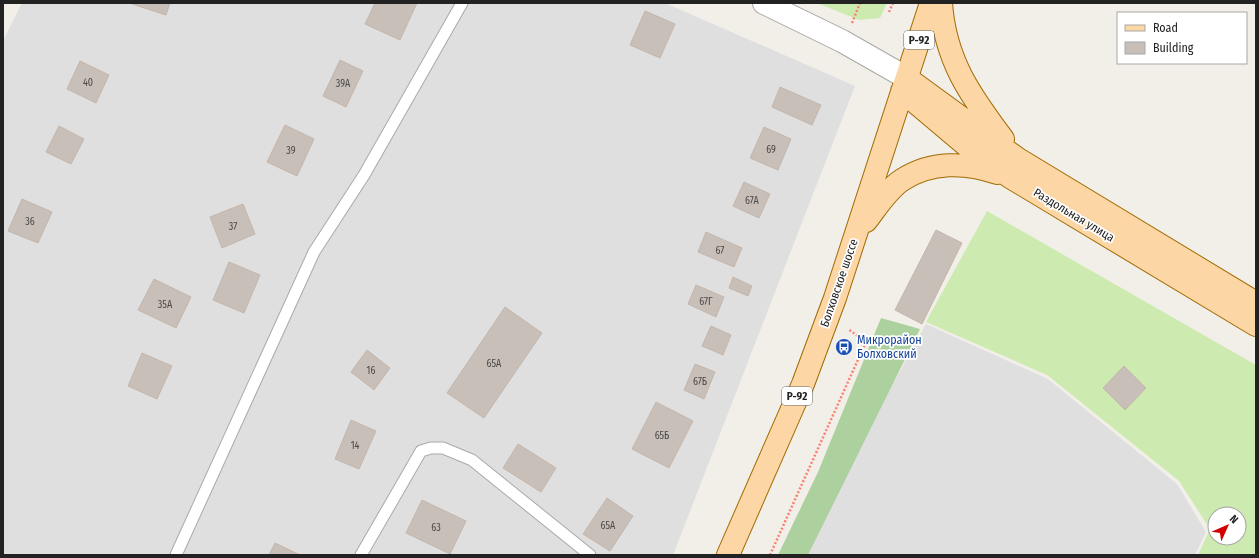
<svg xmlns="http://www.w3.org/2000/svg" width="1259" height="558" font-family="'Fira Sans Condensed',sans-serif">
<rect width="100%" height="100%" fill="#f2efe9"/>
<path fill="#e0dfdf" d="M22,3H665L855,86L673,555H3V41Z
M926,324L1048,379L1177,484L1206,532L1195,555H785L859,445Z"/>
<path fill="#cdebb0" fill-rule="evenodd" d="M817,3H887L880,18L859,20Z
M987,211L1256,365V555H1198L1210,529L1179,481L1047,375L926,322ZM1215,514H1239V538H1215Z"/>
<path fill="#add19e" d="M881,318L920,329L808,555H778L818,472Z"/>
<path fill="#c7bfb8" stroke="#c4b6ab" d="M129,3H170L166,15Z
M375,3H417L400,40L365,24Z
M645,11L675,24L660,58L630,45Z
M340,60L363,71L346,107L323,96Z
M80,61L109,75L96,103L67,89Z
M780,87L821,105L812,125L772,107Z
M285,125L314,139L297,176L267,162Z
M59,126L84,139L71,164L46,152Z
M764,127L791,139L778,170L750,158Z
M744,182L770,194L759,218L733,206Z
M22,199L52,212L38,243L8,231Z
M243,204L255,234L222,248L210,217Z
M936,230L962,243L922,324L895,310Z
M706,232L742,248L734,267L698,252Z
M229,262L260,275L244,313L213,300Z
M733,277L752,286L748,296L729,288Z
M154,279L191,297L176,328L138,310Z
M696,285L724,297L716,317L688,304Z
M505,307L542,333L484,418L447,393Z
M711,326L731,335L723,355L702,346Z
M367,350L390,368L374,390L351,372Z
M142,353L172,366L157,399L128,386Z
M695,364L715,372L704,399L684,390Z
M1124,366L1146,388L1125,410L1103,388Z
M656,402L693,421L669,468L632,449Z
M351,420L376,431L359,469L335,459Z
M518,444L556,468L541,492L503,468Z
M607,498L633,516L610,551L583,534Z
M422,500L466,521L450,554L406,533Z
M275,543L300,555H269Z"/>
<g fill="none" stroke-linecap="round" stroke-linejoin="round">
<g stroke="#a9a9a9" stroke-width="13">
<path id="service" d="M176,555L314,252L364,175L462,3
M361,555L421,451L431,448H443L472,460L590,555"/>
</g>
<g stroke="#a9a9a9" stroke-width="24">
<path id="tertiary" d="M764,3L842,41L907,78"/>
</g>
<g stroke="#a06b00" stroke-width="24">
<path id="primary" d="M941,3C945,60 970,95 1003,139
M908,79L1018,159L1256,303
M902,91L972,150L1010,177L1256,325
M866,221C877,207 887,190 902,180C931,161 966,162 997,173
M728,555L803,384L835,298L931,3"/>
</g>
<path stroke="#fa8072" stroke-width="2.5" stroke-dasharray="2 2" stroke-linecap="butt" d="M889,12L893,3
M852,23L860,3
M770,555L866,342L848,329"/>
<use href="#service" stroke="#fff" stroke-width="11"/>
<use href="#tertiary" stroke="#fff" stroke-width="22"/>
<use href="#primary" stroke="#fcd6a4" stroke-width="22"/>
</g>
<defs>
<g id="bus-disc" transform="scale(0.9)"><circle r="9.5" fill="#1a4fb4" stroke="#fff"/><path d="M-5-6H5V4H4V6H2V4H-2V6H-4V4H-5ZM-3.5-4V0h7V-4ZM-3.5 1.2v1.5H-2V1.2ZM2 1.2v1.5H3.5V1.2Z" fill="#fff"/></g>
</defs>
<g fill-rule="evenodd">
<use href="#bus-disc" x="844" y="347"/>
</g>
<g text-anchor="middle" stroke-width="3.5" stroke-linejoin="round" paint-order="stroke">
<g font-size="10" fill="#4b4948">
<text x="88" y="86">40</text>
<text x="343" y="87">39А</text>
<text x="771" y="153">69</text>
<text x="291" y="154">39</text>
<text x="752" y="204">67А</text>
<text x="30" y="225">36</text>
<text x="233" y="230">37</text>
<text x="720" y="254">67</text>
<text x="706" y="305">67Г</text>
<text x="165" y="308">35А</text>
<text x="494" y="367">65А</text>
<text x="371" y="374">16</text>
<text x="700" y="385">67Б</text>
<text x="662" y="439">65Б</text>
<text x="355" y="449">14</text>
<text x="608" y="529">65А</text>
<text x="436" y="531">63</text>
</g>
<g fill="#fff" stroke="#646464" stroke-width="1">
<rect x="904" y="31" width="30" height="18" rx="3"/>
<rect x="782" y="387" width="30" height="18" rx="3"/>
</g>
<g font-size="11" font-weight="bold" fill="#222">
<text x="919" y="44">Р-92</text>
<text x="797" y="400">Р-92</text>
</g>
<g font-size="12" fill="#222" stroke="#fff">
<text transform="translate(1074 215) rotate(31)" y="4">Раздольная улица</text>
<text transform="translate(839 283) rotate(-71)" y="4">Болховское шоссе</text>
</g>
<g font-size="12" fill="#164399" stroke="#fff" text-anchor="start">
<text x="857" y="344">Микрорайон<tspan x="857" dy="14">Болховский</tspan></text>
</g>
</g>
<rect width="1259" height="558" fill="none" stroke="#222222" stroke-width="8"/>
<rect x="1117" y="12" width="130" height="52" fill="#ffffff" stroke="#a7a7a7"/>
<rect x="1125" y="25" width="20" height="6" fill="#fcd6a4" stroke="#a7a7a7"/>
<text x="1153" y="32" font-size="12" fill="#222222">Road</text>
<rect x="1125" y="42" width="20" height="12" fill="#c7bfb8" stroke="#a7a7a7"/>
<text x="1153" y="52" font-size="12" fill="#222222">Building</text>
<g transform="translate(1227 526) rotate(45)"><circle r="19" fill="#ffffff" stroke="#a7a7a7"/>
<path d="M0-3L7 15L0 10L-7 15Z" fill="#d40000"/>
<text y="-6" font-size="11" font-weight="bold" text-anchor="middle" fill="#222222">N</text>
</g>
</svg>
